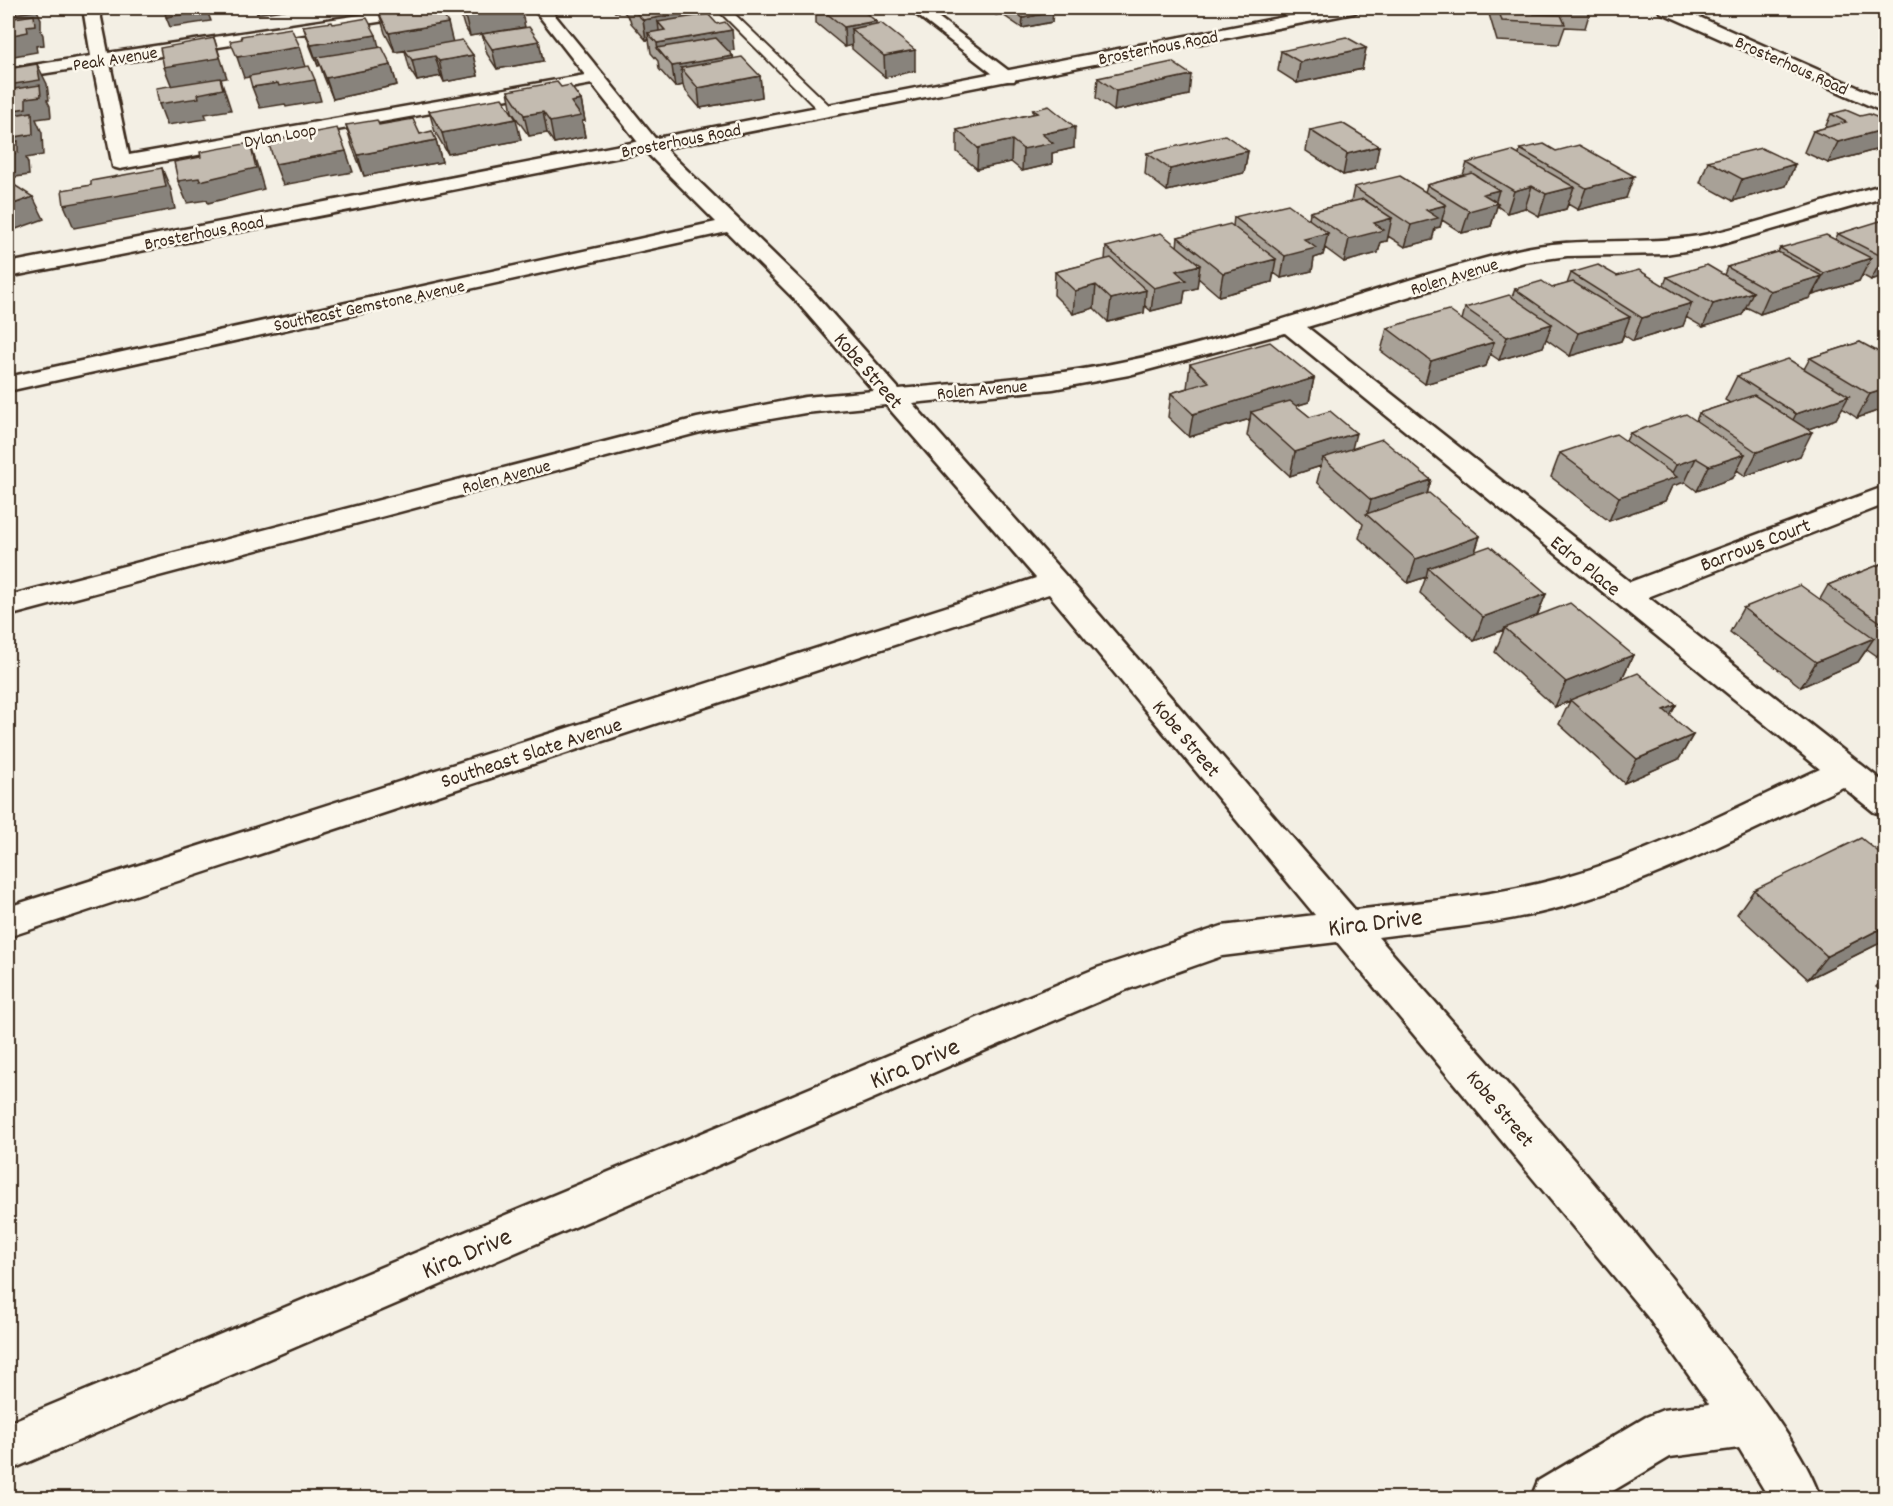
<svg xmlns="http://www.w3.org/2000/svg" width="1893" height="1506" font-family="Dekko,sans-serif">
<rect width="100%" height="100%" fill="#f3efe4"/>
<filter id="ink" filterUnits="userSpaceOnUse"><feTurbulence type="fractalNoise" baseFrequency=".0167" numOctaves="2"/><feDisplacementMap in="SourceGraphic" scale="12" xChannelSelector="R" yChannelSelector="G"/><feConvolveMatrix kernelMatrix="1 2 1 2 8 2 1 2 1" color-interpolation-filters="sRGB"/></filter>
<g filter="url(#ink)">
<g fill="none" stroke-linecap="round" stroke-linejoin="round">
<g stroke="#3b2a1e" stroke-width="4">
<path id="service" d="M716,8H728L833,109V115H823Z"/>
</g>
<g stroke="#3b2a1e" stroke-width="5">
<path id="minor" d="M83,8H99L108,53L407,8H444L436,13L110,64L129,155L585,75L533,8H549L658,142L812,291L899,389C975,382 1051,377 1126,361C1259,333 1386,282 1517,250C1580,235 1646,247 1709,234C1769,221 1827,199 1886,184V197L1712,247L1665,254L1567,256L1524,262L1307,327L1630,582L1886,486V504L1648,597L1886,784V816L1874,812L1843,787C1751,830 1660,879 1562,907C1502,924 1440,929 1378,937C1499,1076 1626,1212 1734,1360C1761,1397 1807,1456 1820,1498H1769L1739,1448L1670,1457L1601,1498H1531L1538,1481L1646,1417L1663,1410L1709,1404L1647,1316L1337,942L1222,956L1123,991L8,1471V1423L1097,968L1222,926L1315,915L1049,594L8,937V907L1036,578L886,405L805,413L708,430L8,616V596L697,418L805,397L874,391L796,301L727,232L8,391V377L716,222L644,150L592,84L120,169L113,167L93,66L8,79V69L91,56ZM1285,333L1820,769C1736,807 1651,854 1561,878C1494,896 1424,902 1355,910L1065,575L912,403L1053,389L1129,375Z
M908,8H926L1017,77L1014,81H1002Z"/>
</g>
<g stroke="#3b2a1e" stroke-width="5">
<path id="tertiary" d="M1331,8H1362L1354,13L8,277V263Z
M1658,8H1679L1886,100V113L1660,12Z"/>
</g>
<use href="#service" fill="#fbf7ec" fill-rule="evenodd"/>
<use href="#minor" fill="#fbf7ec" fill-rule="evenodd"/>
<use href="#tertiary" fill="#fbf7ec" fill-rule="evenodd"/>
</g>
<path fill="#a8a197" stroke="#3b2a1e" stroke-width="1.5" d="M459,8L525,27L470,36L464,26Z
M611,8H699L702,10L703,14L734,50L728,51L733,56V59L760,76L762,97L700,108L684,89L683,85L675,87L659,69L658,61L651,53L649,40H646L631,23L630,19L623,11L615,12Z
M807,8H859L876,24L915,71L885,77L852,49V45L845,47L816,23V13H813Z
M985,8H1046L1052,22L1022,28L1003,15V13L996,15Z
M1491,8H1591L1585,28L1565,27L1559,44L1497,41L1489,14Z
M379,13L452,42L473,55L478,76L444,82L441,76L417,81L410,70L405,51L395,52L385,33Z
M333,24L379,47L391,65L397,85L333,99L324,77L320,65L318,66L310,46L303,26Z
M482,34L539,41L543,61L497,69L487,54Z
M1366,48L1362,69L1297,83L1278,71L1281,51Z
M1098,78L1189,95L1114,111L1096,98Z
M561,87L581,100L585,121H582L585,137L554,143L547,133L529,136L512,112L508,91Z
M1033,110L1074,148L1052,153V164L1022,171L1011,162L977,169L957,152V130L1033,114Z
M429,111L521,140L448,154L435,132Z
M1831,114L1860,116L1886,121V147L1828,163L1804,152L1813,131L1825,128Z
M346,125H379L420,134L436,140L442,162L364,176L352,146Z
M1310,130L1375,168L1343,175L1306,151Z
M1520,149L1626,198L1578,210L1568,204L1566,209L1539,216L1525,208L1507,213L1497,206L1491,226L1462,233L1442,220L1440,227L1435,228L1432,240L1405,247L1388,236L1387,241L1381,242L1378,253L1344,262L1325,248L1323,255L1314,258L1312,271L1281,278L1274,273L1272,282L1219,296L1198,278L1197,288L1185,291L1183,303L1151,311L1145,306L1144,313L1108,322L1094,308L1073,314L1054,295L1055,272L1105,260L1106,247H1177L1178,237L1233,226L1234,217L1309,219L1310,212L1351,202L1354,187L1425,192L1427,185L1463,175L1467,163L1519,155Z
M1248,151L1244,173L1167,191L1145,174L1147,153Z
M1708,161L1795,164L1786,186L1733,201L1700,183Z
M1886,222V275L1871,280L1862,275L1859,281L1812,295L1810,298L1760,314L1746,307L1742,315L1703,327L1686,317L1683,326L1633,341L1624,335L1621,341L1570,356L1546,339L1543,347L1499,360L1490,354L1486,366L1425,384L1381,351L1387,328L1462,320L1465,308L1512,297L1515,289L1552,288L1567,284L1571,273L1617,276L1664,285L1667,277L1724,275L1727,267L1778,252L1780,248L1835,240L1838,234Z
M1860,342L1886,408L1857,418L1842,408L1836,419L1808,429L1800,456L1745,476L1737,470L1733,478L1697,491L1685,482L1672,486L1665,501L1609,521L1551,477L1560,453L1626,441L1630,433L1696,421L1699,413L1730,403L1725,400L1737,376L1804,369L1810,358Z
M1190,364L1314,378L1309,402L1296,406L1310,417L1352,449L1431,480L1427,494L1480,536L1475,552L1546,594L1537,616L1633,655L1622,679L1676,705L1670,716L1693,735L1679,759L1624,783L1559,724L1570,701L1555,707L1495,652L1504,630L1474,641L1420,593L1426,577L1408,583L1359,538L1363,524L1317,482L1321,466L1290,476L1247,436L1250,419L1189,437L1168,417L1171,393L1187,388Z
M1886,562V652L1877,656L1867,649L1858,662L1801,687L1730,632L1743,608L1820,599L1828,585Z
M1754,890L1886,940L1808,979L1737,914Z
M1886,976V996L1876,987Z"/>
<path fill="#88837b" stroke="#3b2a1e" stroke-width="1.5" d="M8,8H36L41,19V31L43,35L44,45L36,46L37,52L8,57Z
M206,8L211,21L170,27L166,17Z
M255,8H297L257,14Z
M521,8L525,27L470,36L465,16Z
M614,8H623V11L615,12Z
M813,8H815L816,13H813Z
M996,8H1003V13L996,15Z
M702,10L704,30H665L658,22L660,38L648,33L649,40H646L643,20Z
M1053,12L1052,22L1022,28L1023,18Z
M876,21L877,41L851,29L852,45L845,47L844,27Z
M448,23L453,43L395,52L389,33Z
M732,30L734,50L668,61L658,50L657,43Z
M376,35L381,55L317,57L320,65L318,66L311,45Z
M214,38L227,78L221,79L231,110L205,114L207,119L167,125L159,104L198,94L172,87L164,67Z
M539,41L543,61L497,69L492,49Z
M300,47L306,67L244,78L237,57Z
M1366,48L1362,69L1297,83L1300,62Z
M915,50V71L885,77L884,56Z
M473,55L478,76L444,82L439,61Z
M435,56L441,76L417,81L412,60Z
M733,56L735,76L681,68L683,85L675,87L672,66Z
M37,64L47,84L49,100H47L50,106L51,117L36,119L42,133L43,155L26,158L28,163L29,175L9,178L10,195L8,196V85Z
M391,65L397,85L333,99L326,78Z
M1191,75L1189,95L1114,111L1116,91Z
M760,76L762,97L700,108L698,88Z
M315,80L321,101L286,107L285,104L260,108L252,87L278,83Z
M581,100L585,121H582L585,137L554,143L550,122L571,102Z
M543,112L547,133L529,136L524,115Z
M516,119L521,140L448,154L442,133Z
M1075,127L1074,148L1052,153V164L1022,171L1023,149L1042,134Z
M1886,129V147L1828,163L1838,142Z
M436,140L442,162L364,176L358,155Z
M1012,140L1011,162L977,169L978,148Z
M250,143L257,165L264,189L208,203L207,200L187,203L178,181Z
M1379,146L1375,168L1343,175L1347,154Z
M346,151L353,172L283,185L275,164Z
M1248,151L1244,173L1167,191L1170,169Z
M1795,164L1786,186L1733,201L1742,179Z
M162,168L171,190L175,209L74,228L64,205Z
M1634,176L1626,198L1578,210L1586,188Z
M1532,186L1525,208L1507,213L1514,191Z
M1574,187L1566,209L1539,216L1546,194Z
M1499,190L1495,204L1498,203L1491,226L1462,233L1469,211L1483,194Z
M33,197L44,219L8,232V206Z
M1446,205L1440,227L1435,228L1432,240L1405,247L1411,225L1426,210Z
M1392,218L1387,241L1381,242L1378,253L1344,262L1349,239L1374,223Z
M1328,233L1323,255L1314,258L1312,271L1281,278L1285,256L1304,239Z
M1886,256V275L1871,280L1883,257Z
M1871,258L1859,281L1813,295L1824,273Z
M1276,259L1272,282L1219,296L1223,273Z
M1200,265L1197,288L1185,291L1183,303L1151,311L1154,288L1176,271Z
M1822,276L1810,298L1760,314L1770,291Z
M1096,285L1094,308L1073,314L1075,291Z
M1146,290L1144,313L1108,322L1111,299Z
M1753,292L1742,315L1703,327L1713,304Z
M1692,303L1683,326L1633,341L1642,318Z
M1630,317L1621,341L1570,356L1578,333Z
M1552,324L1543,347L1499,360L1507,337Z
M1494,342L1486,366L1425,384L1431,361Z
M1314,378L1309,402L1257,417L1251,412L1250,419L1189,437L1193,414Z
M1886,389V408L1857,418L1870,394Z
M1849,396L1836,419L1784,438L1796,414Z
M1812,432L1800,456L1745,476L1757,452Z
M1356,433L1350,457L1323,458L1321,466L1290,476L1295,452Z
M1745,454L1733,478L1697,491L1709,466Z
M1696,458L1685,482L1672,486L1665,501L1609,521L1619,497L1669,479L1676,465Z
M1431,480L1424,504L1367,515L1371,500Z
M1480,536L1472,560L1428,568L1426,577L1408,583L1416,559Z
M1546,594L1536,618L1505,628L1504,630L1474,641L1483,617Z
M1874,638L1858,662L1801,687L1816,662Z
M1886,643V652L1877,656Z
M1633,655L1621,680L1555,707L1566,682Z
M1676,705L1663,729L1664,710Z
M1693,735L1679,759L1624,783L1637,759Z
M1886,926V940L1808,979L1827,956Z"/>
<path fill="#c3bbb0" stroke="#3b2a1e" stroke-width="1.5" d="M8,8H33V11L8,15Z
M164,8H206L207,11L166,17Z
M418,8H424L425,9L439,8L448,23L389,33L379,13Z
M460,8H519L465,16Z
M631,8H699L702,10L643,20Z
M820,8H859L876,21L844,27Z
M1007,8H1046L1053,12L1023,18Z
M1498,8H1532L1534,14L1561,15L1565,24L1502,21Z
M708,14L717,24L725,22L732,30L657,43L648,33L665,30L658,22Z
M34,15L35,25L27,26L28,32L8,36V19Z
M367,18L376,35L311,45L303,26L332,22L333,24Z
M881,23L915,50L884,56L851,29Z
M529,27L539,41L492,49L482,34Z
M291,28L300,47L237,57L230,41L242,39L241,36Z
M1346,37L1366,48L1300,62L1281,51Z
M214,38L220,58L164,67L160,48Z
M716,38L733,56L672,66L657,48Z
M462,40L473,55L439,61L435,56L412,60L405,50Z
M382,47L391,65L326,78L317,57Z
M742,57L760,76L698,88L681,68Z
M1172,62L1191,75L1116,91L1098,78Z
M37,64L40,80L8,85V69Z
M309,66L315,80L279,86L278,83L252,87L249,76Z
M220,78L223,89L198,94L199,98L159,104L156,88Z
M557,82L561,87L570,85L581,100L571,102L581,116L550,122L543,112L524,115L508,91Z
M40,85L41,96L26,98V108L8,111V90Z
M502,98L516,119L442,133L429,111Z
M1049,106L1075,127L1042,134L1053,143L1023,149L1012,140L978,148L957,130L1038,113L1033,110Z
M1846,110L1860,116L1869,114L1886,121V129L1838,142L1813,131L1846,122L1831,114Z
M32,112L33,134L8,138V116Z
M413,119L420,134L432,131L436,140L358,155L346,125L377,120L379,125Z
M1342,123L1379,146L1347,154L1310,130Z
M337,128L346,151L275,164L268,141Z
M1225,135L1248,151L1170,169L1147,153Z
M18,141V153L8,155V143Z
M250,143L256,168L200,181L199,178L178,181L174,162L201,157L200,152Z
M1544,144L1556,151L1579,145L1634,176L1586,188L1520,149Z
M1761,148L1795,164L1742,179L1708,161Z
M1512,151L1574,187L1546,194L1532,186L1514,191L1467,163Z
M162,168L166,187L64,205L62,190L91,185V181Z
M1472,173L1499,190L1483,194L1498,203L1469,211L1427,185Z
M1400,176L1446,205L1426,210L1438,218L1411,225L1354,187Z
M8,181L33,197L8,206Z
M1363,199L1392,218L1374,223L1384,230L1349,239L1310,212Z
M1288,204L1328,233L1304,239L1316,248L1285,256L1234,217Z
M1883,220L1886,222V256L1883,257L1838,234Z
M1230,224L1276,259L1223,273L1178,237Z
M1161,233L1200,265L1176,271L1186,280L1154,288L1106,247Z
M1826,235L1871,258L1824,273L1780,248Z
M1778,252L1822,276L1770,291L1727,267Z
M1111,258L1146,290L1111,299L1096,285L1075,291L1055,272Z
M1598,265L1617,276L1639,270L1692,303L1642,318L1571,273Z
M1707,265L1753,292L1713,304L1667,277Z
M1542,281L1552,288L1573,282L1630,317L1578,333L1515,289Z
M1509,295L1552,324L1507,337L1465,308Z
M1448,310L1494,342L1431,361L1387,328Z
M1270,342L1314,378L1193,414L1171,393L1209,382L1190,364Z
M1860,342L1886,356V389L1870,394L1810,358Z
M1788,359L1849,396L1796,414L1737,376Z
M1754,395L1812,432L1757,452L1699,413Z
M1290,401L1310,417L1330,411L1356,433L1295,452L1251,412Z
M1686,414L1745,454L1709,466L1696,458L1676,465L1630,433Z
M1616,434L1677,477L1619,497L1560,453Z
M1382,439L1431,480L1371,500L1323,458Z
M1429,493L1480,536L1416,559L1366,514Z
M1490,546L1546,594L1483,617L1428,568Z
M1886,562V626L1828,585Z
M1800,585L1874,638L1816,662L1743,608Z
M1570,603L1633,655L1566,682L1505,628Z
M1638,673L1676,705L1664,710L1693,735L1637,759L1570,700Z
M1861,838L1886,858V926L1827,956L1754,890Z"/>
</g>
<g text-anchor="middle" stroke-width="5" stroke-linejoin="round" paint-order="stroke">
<g font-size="18" fill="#3b2a1e" stroke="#fbf7ec">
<text transform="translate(1158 47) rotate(-11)" y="6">Brosterhous Road</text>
<text transform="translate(115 58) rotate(-9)" y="6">Peak Avenue</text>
<text transform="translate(1792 65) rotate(24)" y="6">Brosterhous Road</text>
<text transform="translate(280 135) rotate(-10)" y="6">Dylan Loop</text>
<text transform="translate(681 140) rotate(-11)" y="6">Brosterhous Road</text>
<text transform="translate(204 232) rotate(-11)" y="6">Brosterhous Road</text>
<text transform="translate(1454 276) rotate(-17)" y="6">Rolen Avenue</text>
<text transform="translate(369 305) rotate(-12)" y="6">Southeast Gemstone Avenue</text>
<text transform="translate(982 389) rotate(-5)" y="6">Rolen Avenue</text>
<text transform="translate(506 476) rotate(-15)" y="6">Rolen Avenue</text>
</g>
<g font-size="21" fill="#3b2a1e" stroke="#fbf7ec">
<text transform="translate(869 370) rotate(49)" y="7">Kobe Street</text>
<text transform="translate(1755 544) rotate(-21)" y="7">Barrows Court</text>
<text transform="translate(1586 565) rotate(39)" y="7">Edro Place</text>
<text transform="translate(1187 738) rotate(50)" y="7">Kobe Street</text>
<text transform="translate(531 752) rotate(-18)" y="7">Southeast Slate Avenue</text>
<text transform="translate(1501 1108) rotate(50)" y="7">Kobe Street</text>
</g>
<g font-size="26" fill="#3b2a1e" stroke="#fbf7ec">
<text transform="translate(1375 921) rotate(-7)" y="9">Kira Drive</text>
<text transform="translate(914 1062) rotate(-23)" y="9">Kira Drive</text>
<text transform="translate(466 1252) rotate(-23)" y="9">Kira Drive</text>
</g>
</g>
<rect width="1893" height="1506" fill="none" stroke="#fbf7ec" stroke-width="30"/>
<rect x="15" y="15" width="1863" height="1476" fill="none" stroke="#3b2a1e" stroke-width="2" filter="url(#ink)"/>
</svg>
